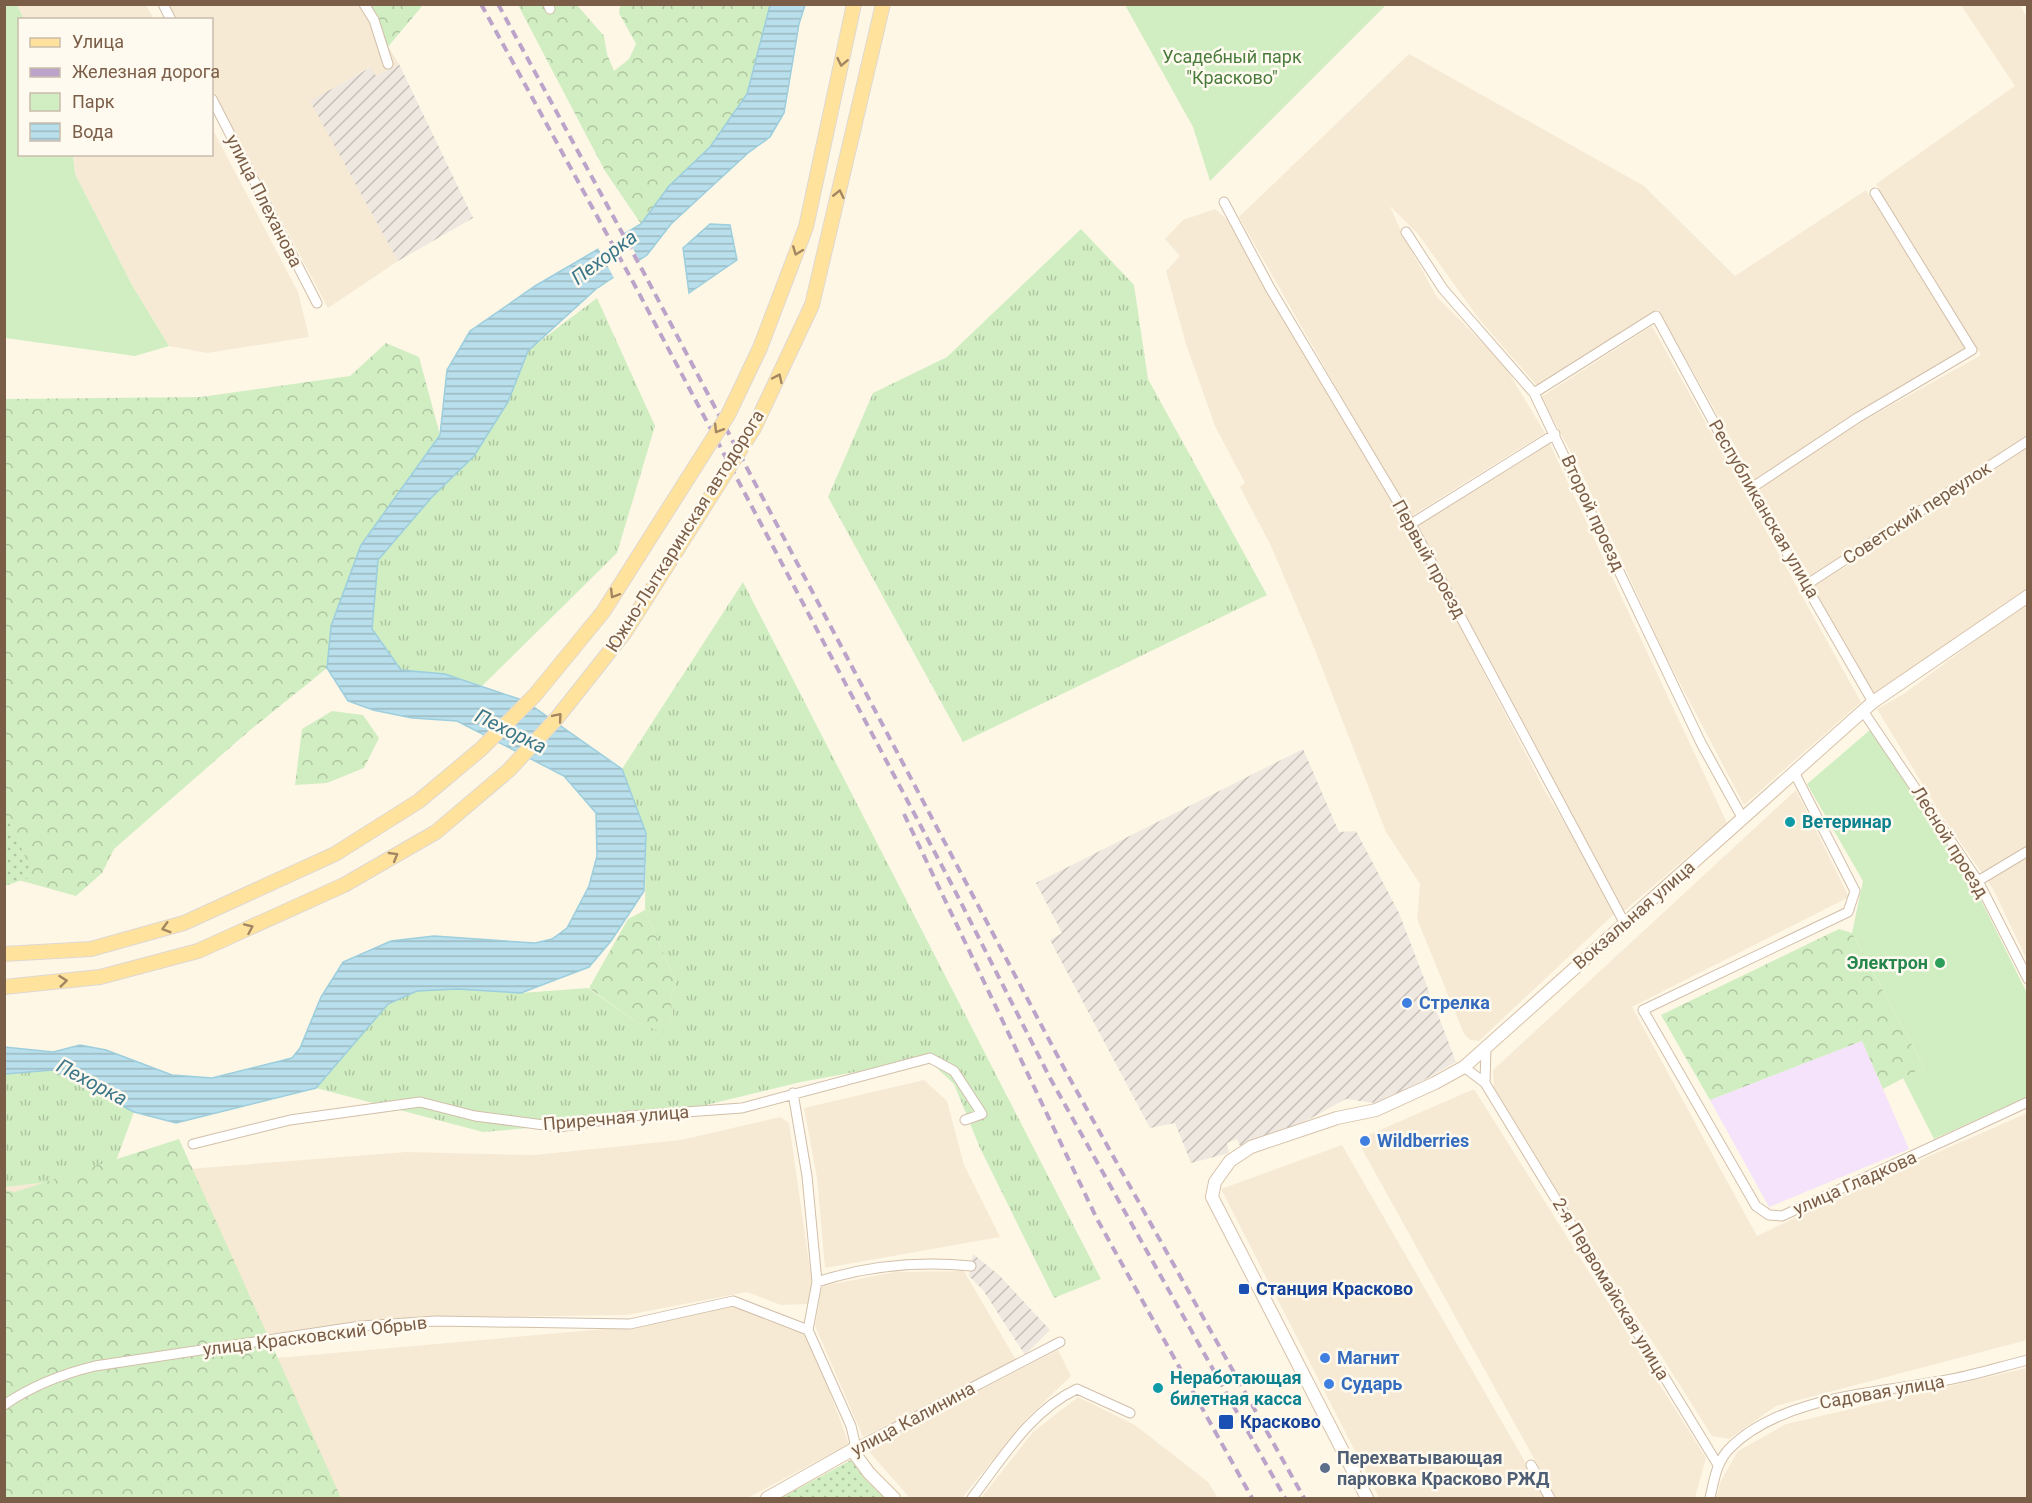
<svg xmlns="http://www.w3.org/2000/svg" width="2032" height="1503" font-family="Roboto,sans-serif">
<defs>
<pattern id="industrial-furrows" width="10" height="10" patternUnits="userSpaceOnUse" patternTransform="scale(1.5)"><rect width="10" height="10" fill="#eee8e0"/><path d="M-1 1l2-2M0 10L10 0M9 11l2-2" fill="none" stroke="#c6bfb8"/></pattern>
<pattern id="grass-tufts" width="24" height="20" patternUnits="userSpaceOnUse" patternTransform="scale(1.5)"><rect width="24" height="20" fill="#d1eec3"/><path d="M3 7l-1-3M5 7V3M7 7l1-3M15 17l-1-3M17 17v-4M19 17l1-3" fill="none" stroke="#afc4a0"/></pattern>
<pattern id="forest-crowns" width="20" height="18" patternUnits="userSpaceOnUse" patternTransform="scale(1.5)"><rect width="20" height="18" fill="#d1eec3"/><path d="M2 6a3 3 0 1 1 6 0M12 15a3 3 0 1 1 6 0" fill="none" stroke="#afc4a0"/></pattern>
<pattern id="garden-dots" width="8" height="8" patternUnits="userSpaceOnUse" patternTransform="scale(1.5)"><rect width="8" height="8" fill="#d1eec3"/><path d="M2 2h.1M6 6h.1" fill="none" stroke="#afc4a0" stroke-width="1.8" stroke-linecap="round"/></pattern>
<pattern id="water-rules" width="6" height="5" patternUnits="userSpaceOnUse" patternTransform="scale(1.5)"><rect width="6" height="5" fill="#b8dfeb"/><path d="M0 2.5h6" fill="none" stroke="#9bb8c0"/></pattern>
</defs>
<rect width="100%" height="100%" fill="#fef7e6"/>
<path fill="#f7ead4" d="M17,5H146L154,19H24Z
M167,5H362L399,64L376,76L370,67L311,101L398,261L328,308L212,89V20L175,19Z
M1961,5H2020L2028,20L2027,437L1812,579L1757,490L1822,444L1981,355L1876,184L2015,86Z
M1409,54L1644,186L1735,276L1866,190L1966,348L1754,480L1658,309L1538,387L1479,319L1418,234L1390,206L1403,236L1437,297L1503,363L1545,433L1410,517L1239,217Z
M212,128L298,292L309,337L207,353L169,346L132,285L75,174L73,155L212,154Z
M1215,209L1233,225L1412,533L1545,791L1583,853L1615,913L1479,1041L1470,1040L1464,1034L1417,919L1420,884L1386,832L1311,640L1270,544L1240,487L1245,483L1215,426L1186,344L1166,271L1180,256L1165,239L1183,220Z
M1652,326L1861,702L1744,805L1664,653L1579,467L1541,397Z
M1549,442L1727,823L1624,911L1416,527Z
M2027,448V588L1870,697L1805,589L1858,560Z
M2027,602V960L1993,889L1940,813L1877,709L1905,693Z
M1796,790L1849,897L1632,1007L1757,1236L1861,1186L2027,1113V1340L1776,1406L1729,1439L1712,1436L1494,1091L1493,1070Z
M924,1080L947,1101L964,1165L1000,1237L825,1268L817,1178L804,1108Z
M1474,1089L1706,1458L1695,1498H1556L1357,1140Z
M780,1117L789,1123L812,1283L809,1304L781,1305L747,1292L627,1315L403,1318L233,1340L5,1392L4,1187L111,1175L406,1152L534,1155L681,1140Z
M1342,1145L1546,1498H1379L1221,1189Z
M964,1271L1016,1360L863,1437L815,1326L822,1286L895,1272Z
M732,1303L807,1331L849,1444L748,1498H5L4,1419L151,1369L628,1327Z
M1058,1350L1071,1376L1026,1419L962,1498H910L866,1448Z
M2027,1368V1498H1716L1721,1481L1738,1451L1786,1424Z
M1078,1397L1135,1425L1208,1482L1218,1498H981L1033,1432Z"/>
<path fill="url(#industrial-furrows)" d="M399,64L473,218L398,261L310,101L371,67L376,76Z
M1303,749L1339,832L1356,831L1399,913L1456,1062L1381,1104L1346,1099L1295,1127L1240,1146L1237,1139L1227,1143L1229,1153L1191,1163L1175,1123L1150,1128L1050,940L1062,933L1036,883Z
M973,1254L999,1275L1050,1330L1025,1355L983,1290L969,1276Z"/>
<path fill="#f4e3fb" d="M1862,1041L1909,1149L1769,1207L1710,1100Z"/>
<path fill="url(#grass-tufts)" d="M1081,229L1134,285L1148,379L1267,595L963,742L828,497L873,393L947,357Z
M597,298L655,426L617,553L482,686L445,674L392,669L372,629L378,560L432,497L474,456L508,402L527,351Z
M743,582L1101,1279L1054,1298L980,1148L954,1084L927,1059L801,1082L656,1117L483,1132L316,1088L388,1004L417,991L457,989L521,993L588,988L635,1021L663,1032L673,1014L670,999L676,983L645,910L646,833L622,769Z
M53,1070L134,1112L111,1175L5,1187L4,1074Z"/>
<path fill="url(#forest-crowns)" d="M362,5H423L387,48Z
M518,5H577L604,36L607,54L614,71L629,59L636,44L619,13L620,5H770L747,94L710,147L669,186L641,224L605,171Z
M386,343L419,357L440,435L361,545L331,626L327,668L249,731L114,849L102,873L76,896L15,879L5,856L4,399L201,397L350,376Z
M332,711L363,715L379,738L364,768L327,783L295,785L302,729Z
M645,910L676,983L670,999L673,1014L663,1033L635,1021L589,988L628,919Z
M1839,929L1852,933L1924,1067L1883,1089L1862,1041L1710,1100L1661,1015Z
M179,1139L341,1498H5L4,1190L15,1192Z"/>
<path fill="#d1eec3" d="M17,5L24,19L20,20V154L73,155L75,174L132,285L169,346L135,356L5,338L4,5Z
M1125,5H1386L1210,181L1193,127Z
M1870,730L1974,886L2027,993V1097L1934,1139L1903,1078L1924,1067L1852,933L1863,881L1807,784Z"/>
<path fill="url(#garden-dots)" d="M4,811L34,876L5,886H4Z
M851,1460L866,1480L885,1498H781Z"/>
<path fill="url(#water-rules)" stroke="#9dcedd" stroke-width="1.5" d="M770,5H805L799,24L784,113L770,137L748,153L671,224L647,255L596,289L528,351L508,402L474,456L432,497L378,560L372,629L401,670L445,674L525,701L622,769L646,833L644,891L611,941L589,967L521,993L457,989L417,991L388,1004L316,1088L176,1123L134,1112L53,1070L5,1074V1047L53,1052L80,1045L106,1050L172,1075L212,1078L292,1058L300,1048L321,997L343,962L391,941L434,936L535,943L552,939L567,928L589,886L597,856L596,813L564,776L457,721L412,718L373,710L348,701L327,668L331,626L361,545L440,435L447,370L470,331L535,286L641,224L669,186L710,147L747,94Z
M710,224L730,225L737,260L689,293L683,248Z"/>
<path fill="#fef7e6" d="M623,231L641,263L615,280L597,246Z"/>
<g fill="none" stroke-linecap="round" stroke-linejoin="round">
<g stroke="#d2bfaa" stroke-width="11">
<path id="street" d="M163,4L171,20
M364,4L374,20L388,64
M548,4L550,9
M212,99L317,303
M1224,202L1270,288L1411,524L1624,922
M1406,232L1443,289L1534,393L1701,743L1743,819
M1534,393L1656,316L1750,489L1873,702
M1750,489L1857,418L1972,350L1875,193
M1411,524L1555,434
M1806,585L2028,441
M1863,711L1978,881L2028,979
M1794,772L1855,891L1848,912L1643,1010L1756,1206L1769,1215L1782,1216L2028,1102
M1978,881L2028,851
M1464,1067L1485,1083L1718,1465
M1485,1083L1486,1047
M793,1093L807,1176L817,1282L808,1330L851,1426L855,1443L852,1450
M193,1144L290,1120L420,1102L475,1116L559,1127L629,1116L742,1108L930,1058L954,1071L982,1114L965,1120
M817,1282C866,1266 920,1261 971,1266
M4,1405C33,1385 62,1374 95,1366L361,1326L436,1321L630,1324L733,1301L808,1330
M852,1450L1060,1342
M1531,1465L1550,1498
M972,1498C1002,1459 1030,1411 1077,1389L1130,1413
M1710,1498C1714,1481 1716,1462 1730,1448C1783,1395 1882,1393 1952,1379C1978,1374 2003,1366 2028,1360"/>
</g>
<g stroke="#d8c2aa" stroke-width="14">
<path id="secondary" d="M767,1498L852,1450L869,1473L894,1498
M1367,1498L1212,1197L1215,1182L1230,1161L1251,1147L1337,1118L1376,1110L1435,1083L1464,1067L1873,702L2028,596"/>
</g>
<g stroke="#dfd8d3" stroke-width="16">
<path id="primary" d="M4,954L91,949L184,923L335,854
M4,987L100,977L198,951L344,885"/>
</g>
<use href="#street" stroke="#fff" stroke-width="9"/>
<use href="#secondary" stroke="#fff" stroke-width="12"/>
<use href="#primary" stroke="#ffe39d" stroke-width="14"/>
<path stroke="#bba3ca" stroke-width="4" stroke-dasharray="9 6" stroke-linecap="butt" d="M481,4L633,282L952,885L1050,1078L1285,1498
M498,4L645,275L1065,1070L1304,1498
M904,814L1097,1219L1252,1498"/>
<g stroke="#dfd8d3" stroke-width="16" stroke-linecap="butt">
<path id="primary-bridge" d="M335,854L419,801L481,749L535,695L603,612L728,415L760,348L806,227L854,4
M344,885L436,832L509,770L557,718L625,632L754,428L812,305L883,4"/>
</g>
<use href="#primary-bridge" stroke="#ffe39d" stroke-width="14"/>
</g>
<defs><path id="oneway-chevron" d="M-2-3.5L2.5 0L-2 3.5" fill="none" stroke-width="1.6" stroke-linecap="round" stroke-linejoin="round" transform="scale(1.5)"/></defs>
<g stroke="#a38662">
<use href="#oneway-chevron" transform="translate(842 62) rotate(102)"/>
<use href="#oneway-chevron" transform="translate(839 194) rotate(-77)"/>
<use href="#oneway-chevron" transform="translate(797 251) rotate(111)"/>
<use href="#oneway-chevron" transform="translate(778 378) rotate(-65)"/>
<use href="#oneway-chevron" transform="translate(718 429) rotate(122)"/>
<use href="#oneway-chevron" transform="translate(614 594) rotate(122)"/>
<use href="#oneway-chevron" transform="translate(558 717) rotate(-50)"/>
<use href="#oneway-chevron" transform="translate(394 856) rotate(-30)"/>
<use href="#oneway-chevron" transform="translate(166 928) rotate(164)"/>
<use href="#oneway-chevron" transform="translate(249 928) rotate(-24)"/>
<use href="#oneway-chevron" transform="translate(63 981) rotate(-6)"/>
</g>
<g fill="#0f9aa8" stroke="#fffaef" stroke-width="2">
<circle cx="1790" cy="822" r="6"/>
<circle cx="1158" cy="1388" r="6"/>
</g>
<circle fill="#2e9e5b" stroke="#fffaef" stroke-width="2" cx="1940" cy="963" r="6"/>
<g fill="#3f7fe0" stroke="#fffaef" stroke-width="2">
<circle cx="1407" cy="1003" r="6"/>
<circle cx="1365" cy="1141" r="6"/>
<circle cx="1325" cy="1358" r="6"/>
<circle cx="1329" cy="1384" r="6"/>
</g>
<g fill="#1a4fb4" stroke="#fffaef" stroke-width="2">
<rect x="1238" y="1283" width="12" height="12" rx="3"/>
<rect x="1218" y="1414" width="16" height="16" rx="3"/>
</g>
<circle fill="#5c6f8a" stroke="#fffaef" stroke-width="2" cx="1325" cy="1468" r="6"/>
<g text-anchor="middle" stroke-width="5" stroke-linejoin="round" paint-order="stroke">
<g font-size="18" fill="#497c3c" stroke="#fffaef">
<text x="1232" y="63">Усадебный парк<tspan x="1232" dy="21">"Красково"</tspan></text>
</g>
<g font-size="18" fill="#7b5e48" stroke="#fffaef">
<text transform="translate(264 201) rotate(63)" y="6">улица Плеханова</text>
<text transform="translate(1764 509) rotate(60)" y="6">Республиканская улица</text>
<text transform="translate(1593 513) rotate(65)" y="6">Второй проезд</text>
<text transform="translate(1917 513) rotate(-33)" y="6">Советский переулок</text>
<text transform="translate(685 531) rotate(-58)" y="6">Южно-Лыткаринская автодорога</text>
<text transform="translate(1429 559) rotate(61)" y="6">Первый проезд</text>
<text transform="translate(1950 842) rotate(58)" y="6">Лесной проезд</text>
<text transform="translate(1634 915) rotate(-41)" y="6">Вокзальная улица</text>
<text transform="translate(616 1118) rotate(-5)" y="6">Приречная улица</text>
<text transform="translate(1855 1183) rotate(-24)" y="6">улица Гладкова</text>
<text transform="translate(1611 1289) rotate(59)" y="6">2-я Первомайская улица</text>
<text transform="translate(315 1336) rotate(-7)" y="6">улица Красковский Обрыв</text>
<text transform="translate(1882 1392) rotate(-10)" y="6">Садовая улица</text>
<text transform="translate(913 1419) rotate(-28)" y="6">улица Калинина</text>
</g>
<g font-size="18" font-weight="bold" fill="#0d838f" stroke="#fffaef" text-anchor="start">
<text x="1802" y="828">Ветеринар</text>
<text x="1170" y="1384">Неработающая<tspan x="1170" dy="21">билетная касса</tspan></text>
</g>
<g font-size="18" font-weight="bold" fill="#27864d" stroke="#fffaef" text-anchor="end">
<text x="1928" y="969">Электрон</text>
</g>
<g font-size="18" font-weight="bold" fill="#366cbe" stroke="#fffaef" text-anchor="start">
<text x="1419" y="1009">Стрелка</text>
<text x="1377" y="1147">Wildberries</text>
<text x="1337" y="1364">Магнит</text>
<text x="1341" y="1390">Сударь</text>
</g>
<g font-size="18" font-weight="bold" fill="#164399" stroke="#fffaef" text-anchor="start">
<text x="1256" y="1295">Станция Красково</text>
<text x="1240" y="1428">Красково</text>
</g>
<g font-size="18" font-weight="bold" fill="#4e5e75" stroke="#fffaef" text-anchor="start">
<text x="1337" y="1464">Перехватывающая<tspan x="1337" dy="21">парковка Красково РЖД</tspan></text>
</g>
<g font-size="20" font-style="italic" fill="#3c7689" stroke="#fffaef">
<text transform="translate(604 257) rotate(-37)" y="7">Пехорка</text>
<text transform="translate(511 731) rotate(26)" y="7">Пехорка</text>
<text transform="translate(92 1082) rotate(28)" y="7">Пехорка</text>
</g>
</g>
<rect width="2032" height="1503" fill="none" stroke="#7b5e48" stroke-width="12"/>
<rect x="18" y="18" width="195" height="138" fill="#fffaef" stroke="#cabcac" stroke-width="1.5"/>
<rect x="30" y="38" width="30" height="9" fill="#ffe39d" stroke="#cabcac" stroke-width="1.5"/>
<text x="72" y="48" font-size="18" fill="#7b5e48">Улица</text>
<rect x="30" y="68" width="30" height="9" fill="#bba3ca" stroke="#cabcac" stroke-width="1.5"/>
<text x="72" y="78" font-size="18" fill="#7b5e48">Железная дорога</text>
<rect x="30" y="93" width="30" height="18" fill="#d1eec3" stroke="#cabcac" stroke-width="1.5"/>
<text x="72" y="108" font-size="18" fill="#7b5e48">Парк</text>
<rect x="30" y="123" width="30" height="18" fill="url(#water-rules)" stroke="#cabcac" stroke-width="1.5"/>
<text x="72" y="138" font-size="18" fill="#7b5e48">Вода</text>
</svg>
